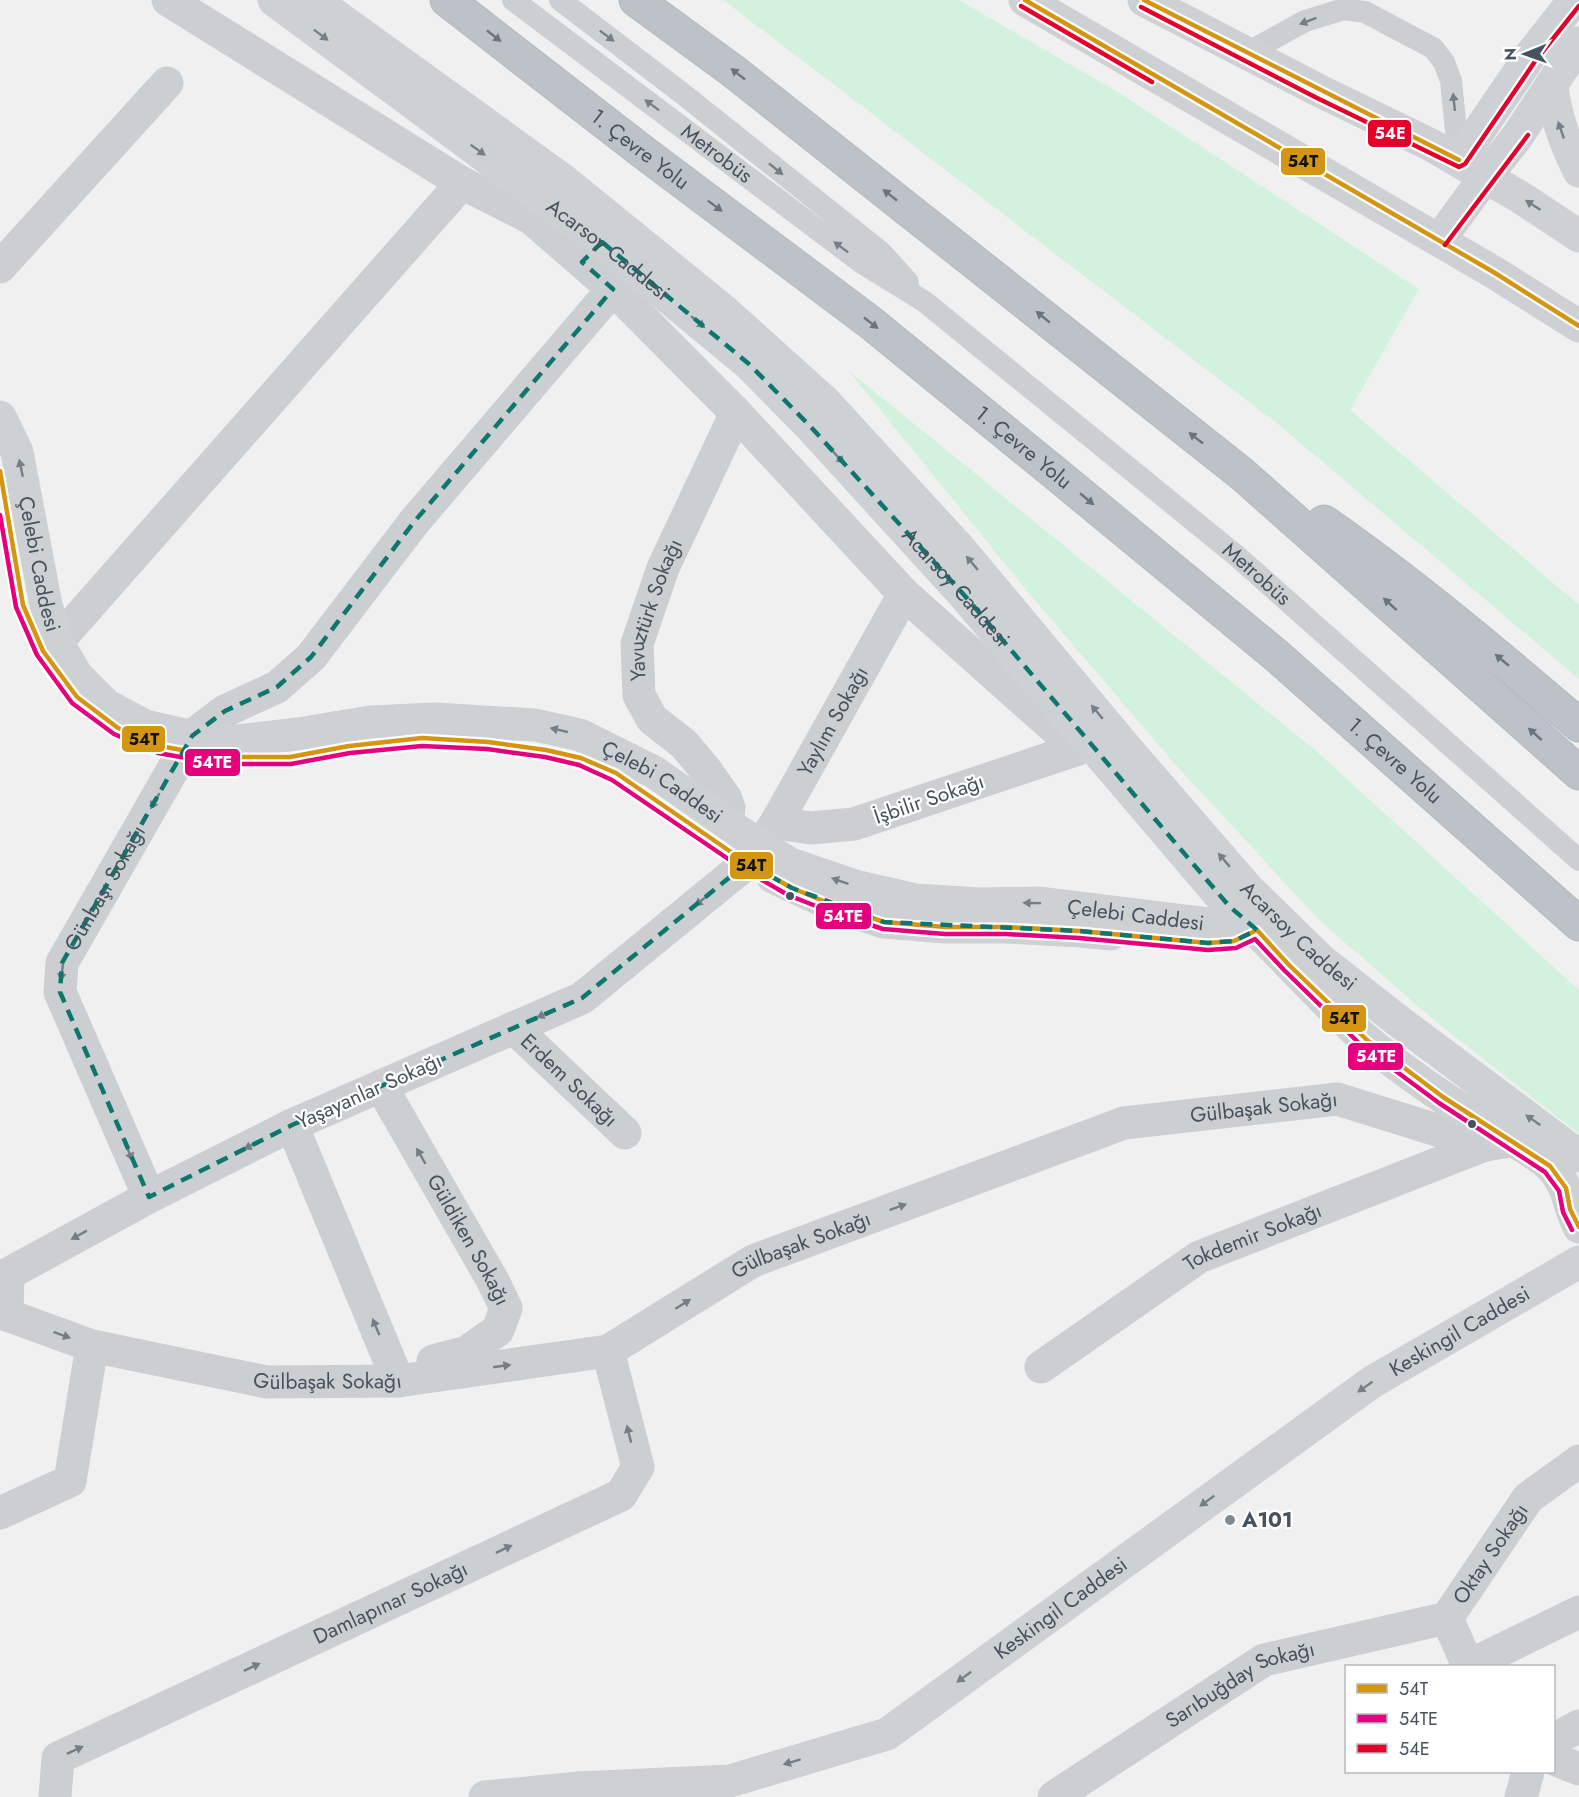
<svg xmlns="http://www.w3.org/2000/svg" width="1579" height="1797" font-family="Jost,sans-serif">
<rect width="100%" height="100%" fill="#f1f0f0"/>
<path fill="#d3f2de" d="M723,0H959L1121,94L1419,289L1350,410L1579,605V679L1279,425Z
M848,370L1315,750L1579,990V1134L1435,1021L1320,921L1173,762L1027,591Z"/>
<g fill="none" stroke-linecap="round" stroke-linejoin="round">
<g stroke="#b4bac1" stroke-width="35">
<g id="highway">
<path id="s16" d="M447,0L643,152L871,323L1055,473L1277,656L1579,924"/>
<path d="M636,0L733,71L1242,474L1579,773"/>
<path d="M1324,522C1413,584 1496,654 1579,725"/>
</g>
</g>
<g stroke="#cccfd1" stroke-width="22">
<path id="s1" d="M513,0L862,263L925,302L1238,557L1579,860"/>
<path d="M560,0L683,94L881,252L908,282"/>
<path d="M1247,53L1305,21L1344,9L1365,12L1433,48L1444,62L1451,81L1459,160"/>
</g>
<g stroke="#cccfd1" stroke-width="33">
<path d="M168,0L462,183L531,218L613,289"/>
<path d="M0,267L167,83"/>
<path d="M57,642L462,183"/>
<path d="M192,736L225,711L277,687L311,657L414,522L613,289L736,413L904,594L1078,749L854,824L811,828L776,823"/>
<path id="s2" d="M727,823L729,808L726,799L705,769L684,744L652,719L639,695L637,644L663,568L736,413"/>
<path id="s3" d="M765,839L776,823L904,594"/>
<path id="s4" d="M747,863L582,998L292,1125L149,1197L8,1274L7,1315L92,1346L267,1382L398,1381L608,1351L753,1261L1124,1123L1337,1099L1485,1145L1512,1141"/>
<path id="s5" d="M514,1028L625,1133"/>
<path id="s6" d="M381,1086L493,1281L506,1308L498,1330L467,1352L433,1361"/>
<path d="M292,1125L398,1381"/>
<path id="s7" d="M149,1197L60,992L62,963L184,750"/>
<path id="s8" d="M1041,1367L1199,1257L1485,1145"/>
<path d="M0,1513L70,1481L92,1346"/>
<path id="s9" d="M1468,1666L1447,1618L1528,1498L1579,1461"/>
<path d="M1468,1666L1579,1612"/>
<path d="M1554,1740L1579,1726"/>
<path d="M1554,1759L1579,1769"/>
<path id="s10" d="M55,1797L58,1758L621,1495L638,1467L608,1351"/>
<path id="s11" d="M1054,1797L1264,1660L1447,1618"/>
<path d="M1521,1797L1528,1772"/>
</g>
<g stroke="#cdd1d4" stroke-width="33">
<path id="s12" d="M274,0L605,245L749,364L810,426L965,596L1229,906C1278,948 1318,998 1366,1040C1403,1071 1444,1099 1485,1124C1503,1135 1536,1152 1550,1166C1569,1184 1568,1206 1579,1227"/>
<path id="s13" d="M314,0L563,180L724,311L824,401L960,549L1126,748L1248,889L1322,961L1397,1020L1579,1156"/>
<path d="M1025,0L1495,273L1579,326"/>
<path d="M1144,0L1318,90L1431,145L1520,197L1579,236"/>
<path d="M1552,86C1556,119 1565,142 1579,171"/>
<path d="M1459,160L1530,56L1574,0"/>
<path d="M1439,240L1486,176L1517,137L1579,43"/>
<path id="s14" d="M0,417L17,452L46,605L57,642L77,676L106,705L145,726L208,740L238,741L298,734L370,722L435,719L535,725L580,735L654,772L741,833L790,864L855,886L916,900L981,904L1038,903L1257,930"/>
<path d="M773,877L833,905L884,922L946,927H1006L1080,931L1111,934"/>
<path id="s15" d="M485,1797L578,1788L730,1781L887,1734L1372,1382L1579,1262"/>
</g>
<use href="#highway" stroke="#bcc2c7" stroke-width="33"/>
<g stroke="#fff" stroke-width="9">
<path id="bus-1" d="M1025,0L1495,273L1579,326
M1144,0L1459,160
M0,471L23,605L43,651L77,697L118,728L160,746L220,757H290L349,746L422,738L488,742L546,750L581,758L616,773L747,863L792,888L833,905L884,922L946,927H1006L1080,931L1208,943L1234,941L1257,930L1289,965L1367,1040L1443,1097L1550,1166L1566,1188L1570,1209L1579,1227"/>
</g>
<g stroke="#fff" stroke-width="9">
<path id="bus-2" d="M0,515L16,607L37,655L72,703L114,734L158,753L220,764H291L350,753L422,746L487,749L545,757L579,765L612,780L743,869L788,895L831,912L883,929L945,934H1006L1079,938L1208,950L1236,948L1255,939L1284,970L1362,1046L1439,1103L1545,1172L1559,1191L1563,1212L1572,1230"/>
</g>
<g stroke="#fff" stroke-width="9">
<path id="bus-3" d="M1021,6L1152,82
M1141,7L1315,97L1459,167L1465,164L1536,60L1579,6
M1445,245L1528,135"/>
</g>
<use href="#bus-1" stroke="#d49513" stroke-width="4.5"/>
<use href="#bus-2" stroke="#e5007d" stroke-width="4.5"/>
<use href="#bus-3" stroke="#e4002b" stroke-width="4.5"/>
</g>
<defs><path id="oneway-solid" d="M-6-.8H1V-3.2L6.5 0L1 3.2V.8H-6Z" transform="scale(1.5)"/></defs>
<g fill="#757e87">
<use href="#oneway-solid" transform="translate(1308 21) rotate(159)"/>
<use href="#oneway-solid" transform="translate(607 36) rotate(37)"/>
<use href="#oneway-solid" transform="translate(1454 102) rotate(-96)"/>
<use href="#oneway-solid" transform="translate(652 105) rotate(-143)"/>
<use href="#oneway-solid" transform="translate(776 169) rotate(39)"/>
<use href="#oneway-solid" transform="translate(841 247) rotate(-143)"/>
<use href="#oneway-solid" transform="translate(155 801) rotate(120)"/>
<use href="#oneway-solid" transform="translate(702 900) rotate(141)"/>
<use href="#oneway-solid" transform="translate(62 972) rotate(97)"/>
<use href="#oneway-solid" transform="translate(545 1014) rotate(156)"/>
<use href="#oneway-solid" transform="translate(252 1145) rotate(153)"/>
<use href="#oneway-solid" transform="translate(129 1152) rotate(67)"/>
<use href="#oneway-solid" transform="translate(421 1156) rotate(-120)"/>
<use href="#oneway-solid" transform="translate(898 1207) rotate(-20)"/>
<use href="#oneway-solid" transform="translate(79 1235) rotate(151)"/>
<use href="#oneway-solid" transform="translate(683 1304) rotate(-32)"/>
<use href="#oneway-solid" transform="translate(376 1327) rotate(-113)"/>
<use href="#oneway-solid" transform="translate(62 1335) rotate(20)"/>
<use href="#oneway-solid" transform="translate(502 1366) rotate(-8)"/>
<use href="#oneway-solid" transform="translate(629 1434) rotate(-104)"/>
<use href="#oneway-solid" transform="translate(504 1549) rotate(-25)"/>
<use href="#oneway-solid" transform="translate(252 1667) rotate(-25)"/>
<use href="#oneway-solid" transform="translate(75 1750) rotate(-25)"/>
</g>
<g fill="#757f88">
<use href="#oneway-solid" transform="translate(321 35) rotate(37)"/>
<use href="#oneway-solid" transform="translate(1561 130) rotate(-109)"/>
<use href="#oneway-solid" transform="translate(478 150) rotate(36)"/>
<use href="#oneway-solid" transform="translate(1533 205) rotate(-147)"/>
<use href="#oneway-solid" transform="translate(698 322) rotate(40)"/>
<use href="#oneway-solid" transform="translate(838 457) rotate(48)"/>
<use href="#oneway-solid" transform="translate(21 468) rotate(-102)"/>
<use href="#oneway-solid" transform="translate(972 563) rotate(-130)"/>
<use href="#oneway-solid" transform="translate(1097 712) rotate(-130)"/>
<use href="#oneway-solid" transform="translate(559 730) rotate(-167)"/>
<use href="#oneway-solid" transform="translate(1224 860) rotate(-130)"/>
<use href="#oneway-solid" transform="translate(840 881) rotate(-161)"/>
<use href="#oneway-solid" transform="translate(1032 903) rotate(-179)"/>
<use href="#oneway-solid" transform="translate(1533 1120) rotate(-145)"/>
<use href="#oneway-solid" transform="translate(1365 1387) rotate(145)"/>
<use href="#oneway-solid" transform="translate(1207 1501) rotate(144)"/>
<use href="#oneway-solid" transform="translate(964 1677) rotate(144)"/>
<use href="#oneway-solid" transform="translate(792 1762) rotate(163)"/>
</g>
<g fill="#69747e">
<use href="#oneway-solid" transform="translate(494 36) rotate(38)"/>
<use href="#oneway-solid" transform="translate(738 74) rotate(-142)"/>
<use href="#oneway-solid" transform="translate(890 195) rotate(-142)"/>
<use href="#oneway-solid" transform="translate(715 206) rotate(37)"/>
<use href="#oneway-solid" transform="translate(1043 317) rotate(-141)"/>
<use href="#oneway-solid" transform="translate(871 323) rotate(38)"/>
<use href="#oneway-solid" transform="translate(1196 438) rotate(-142)"/>
<use href="#oneway-solid" transform="translate(1087 499) rotate(40)"/>
<use href="#oneway-solid" transform="translate(1390 604) rotate(-138)"/>
<use href="#oneway-solid" transform="translate(1502 660) rotate(-140)"/>
<use href="#oneway-solid" transform="translate(1535 734) rotate(-138)"/>
</g>
<path fill="none" stroke="#0f766e" stroke-width="4.5" stroke-dasharray="12 8" stroke-linejoin="round" d="M602,242L749,364L810,426L965,596L1229,906L1257,930L1234,941L1208,943L1080,931L884,922L792,888L747,863L582,998L292,1125L149,1197L60,992L62,963L192,736L225,711L277,687L311,657L414,522L613,289L582,262Z"/>
<g fill="#46535f" stroke="#fff" stroke-width="2">
<circle cx="790" cy="896" r="5"/>
<circle cx="1472" cy="1124" r="5"/>
</g>
<circle fill="#828a92" stroke="#fff" stroke-width="2" cx="1230" cy="1520" r="6"/>
<g text-anchor="middle" stroke-width="4.5" stroke-linejoin="round" paint-order="stroke">
<g font-size="21" fill="#46535f" stroke="#fff">
<text dy="7" stroke="none"><textPath href="#s16" startOffset="244">1. Çevre Yolu</textPath></text>
<text dy="7" stroke="none"><textPath href="#s1" startOffset="255">Metrobüs</textPath></text>
<text dy="7" stroke="none"><textPath href="#s12" startOffset="417">Acarsoy Caddesi</textPath></text>
<text dy="7" stroke="none"><textPath href="#s16" startOffset="730">1. Çevre Yolu</textPath></text>
<text dy="7" stroke="none"><textPath href="#s14" startOffset="153">Çelebi Caddesi</textPath></text>
<text dy="7" stroke="none"><textPath href="#s1" startOffset="940">Metrobüs</textPath></text>
<text dy="7" stroke="none"><textPath href="#s12" startOffset="903">Acarsoy Caddesi</textPath></text>
<text dy="7" stroke="none"><textPath href="#s2" startOffset="250">Yavuztürk Sokağı</textPath></text>
<text dy="7" stroke="none"><textPath href="#s3" startOffset="136">Yaylım Sokağı</textPath></text>
<text dy="7" stroke="none"><textPath href="#s16" startOffset="1216">1. Çevre Yolu</textPath></text>
<text dy="7" stroke="none"><textPath href="#s14" startOffset="892">Çelebi Caddesi</textPath></text>
<text transform="translate(929 799) rotate(-19)" y="7">İşbilir Sokağı</text>
<text dy="7" stroke="none"><textPath href="#s7" startOffset="339">Günbaşı Sokağı</textPath></text>
<text dy="7" stroke="none"><textPath href="#s14" startOffset="1396">Çelebi Caddesi</textPath></text>
<text dy="7" stroke="none"><textPath href="#s13" startOffset="1365">Acarsoy Caddesi</textPath></text>
<text dy="7" stroke="none"><textPath href="#s5" startOffset="76">Erdem Sokağı</textPath></text>
<text transform="translate(369 1091) rotate(-24)" y="7">Yaşayanlar Sokağı</text>
<text dy="7" stroke="none"><textPath href="#s4" startOffset="2211">Gülbaşak Sokağı</textPath></text>
<text dy="7" stroke="none"><textPath href="#s8" startOffset="250">Tokdemir Sokağı</textPath></text>
<text dy="7" stroke="none"><textPath href="#s6" startOffset="177">Güldiken Sokağı</textPath></text>
<text dy="7" stroke="none"><textPath href="#s4" startOffset="1725">Gülbaşak Sokağı</textPath></text>
<text dy="7" stroke="none"><textPath href="#s15" startOffset="1110">Keskingil Caddesi</textPath></text>
<text dy="7" stroke="none"><textPath href="#s4" startOffset="1221">Gülbaşak Sokağı</textPath></text>
<text dy="7" stroke="none"><textPath href="#s9" startOffset="130">Oktay Sokağı</textPath></text>
<text dy="7" stroke="none"><textPath href="#s10" startOffset="406">Damlapınar Sokağı</textPath></text>
<text dy="7" stroke="none"><textPath href="#s15" startOffset="624">Keskingil Caddesi</textPath></text>
<text dy="7" stroke="none"><textPath href="#s11" startOffset="219">Sarıbuğday Sokağı</textPath></text>
</g>
<g font-size="21" font-weight="bold" fill="#46535f" stroke="#fff" text-anchor="start">
<text x="1242" y="1527">A101</text>
</g>
</g>
<g stroke="#fff" stroke-width="2">
<rect x="1367" y="119" width="45" height="29" rx="6" fill="#e4002b"/>
<rect x="1280" y="147" width="46" height="29" rx="6" fill="#d49513"/>
<rect x="121" y="725" width="45" height="28" rx="6" fill="#d49513"/>
<rect x="184" y="748" width="57" height="29" rx="6" fill="#e5007d"/>
<rect x="729" y="851" width="45" height="29" rx="6" fill="#d49513"/>
<rect x="815" y="902" width="57" height="28" rx="6" fill="#e5007d"/>
<rect x="1321" y="1004" width="46" height="29" rx="6" fill="#d49513"/>
<rect x="1347" y="1042" width="57" height="29" rx="6" fill="#e5007d"/>
</g>
<g font-size="16" text-anchor="middle" font-weight="bold" fill="#fff">
<text x="1390" y="139">54E</text>
<text x="212" y="768">54TE</text>
<text x="843" y="922">54TE</text>
<text x="1376" y="1062">54TE</text>
</g>
<g font-size="16" text-anchor="middle" font-weight="bold" fill="#111">
<text x="1303" y="167">54T</text>
<text x="144" y="745">54T</text>
<text x="751" y="871">54T</text>
<text x="1344" y="1024">54T</text>
</g>
<rect x="1345" y="1665" width="210" height="108" fill="#ffffff" stroke="#b5babf" stroke-width="1.5"/>
<rect x="1357" y="1684" width="30" height="9" fill="#d49513" stroke="#b5babf" stroke-width="1.5"/>
<text x="1399" y="1695" font-size="18" fill="#46535f">54T</text>
<rect x="1357" y="1714" width="30" height="9" fill="#e5007d" stroke="#b5babf" stroke-width="1.5"/>
<text x="1399" y="1725" font-size="18" fill="#46535f">54TE</text>
<rect x="1357" y="1744" width="30" height="9" fill="#e4002b" stroke="#b5babf" stroke-width="1.5"/>
<text x="1399" y="1755" font-size="18" fill="#46535f">54E</text>
<g transform="translate(1525 54) rotate(269)" stroke="#ffffff" stroke-width="4.5" paint-order="stroke">
<path d="M0-4.5L10 22L0 15L-10 22Z" fill="#46535f"/>
<text y="-9" font-size="16" font-weight="bold" text-anchor="middle" fill="#46535f">N</text>
</g>
</svg>
